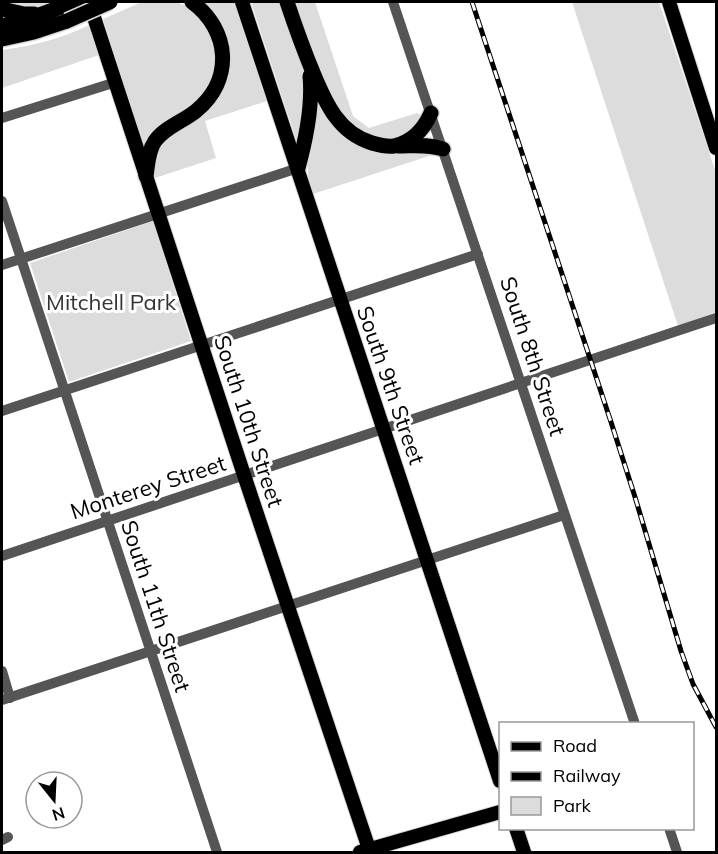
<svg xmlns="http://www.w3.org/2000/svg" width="718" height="854" font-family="Mulish,sans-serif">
<rect width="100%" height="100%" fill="#fff"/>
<path fill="#dcdcdc" d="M2,2H47C32,11 18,7 2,5Z
M142,2H176L186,6L209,27L218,54L212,87L146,153L103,19Z
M197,2H235L267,101L205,121L216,158L155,178L152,166L153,154L227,67Z
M251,2H281C290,26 303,51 306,77C308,91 302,127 297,142Z
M295,2H315L353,116L369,128L417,113L421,115L420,121L398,141L374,140L338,115L313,55Z
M572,2H659L716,173V312L678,326Z
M89,25L99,55L2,88V50C32,46 61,39 89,25Z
M316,89L328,115L391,151L435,154L313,194L308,176V163Z
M153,221L191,341L69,382L30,263Z"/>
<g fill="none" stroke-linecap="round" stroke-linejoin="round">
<g stroke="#dbdbdb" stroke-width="16">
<path id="major" d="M89,2L244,475L370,852
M242,2L500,781
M669,2L716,148
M516,828L524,852
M360,852L500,812"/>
</g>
<g stroke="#dbdbdb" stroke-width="18">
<path id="highway" d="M287,2C295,26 304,51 314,75C326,104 339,133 372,143C379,145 387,147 394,146C412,142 424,129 431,113
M2,9L24,14H34
M2,26L28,19L75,2
M2,39L34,32L67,21
M398,146C414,146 428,144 443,149
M298,168C306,139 313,107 310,76
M146,176C148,164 148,151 155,141C165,127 184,121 196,111C234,80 230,30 192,2"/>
</g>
<path stroke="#555" stroke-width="10" d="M393,2L635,724
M2,118L116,82
M2,201L217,852
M2,265L298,168
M2,411L478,254
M2,556C240,476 479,399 716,318
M2,671L10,698
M2,700L564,515
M669,828L677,852
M2,840L8,837"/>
<use href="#major" stroke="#000" stroke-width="14"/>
<use href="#highway" stroke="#000" stroke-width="15"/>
<g stroke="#000" stroke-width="5">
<path id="rail" d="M472,2L611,422L635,497L681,651L693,684L716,727"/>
</g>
<use href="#rail" stroke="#fff" stroke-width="3" stroke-dasharray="9" stroke-linecap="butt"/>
<g stroke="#dbdbdb" stroke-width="18" stroke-linecap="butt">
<path id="highway-bridge" d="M67,21L110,2"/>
</g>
<use href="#highway-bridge" stroke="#000" stroke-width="15"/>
</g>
<g text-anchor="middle" stroke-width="6" stroke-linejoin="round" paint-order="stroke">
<g font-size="22" fill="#333" stroke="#fff">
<text x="111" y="310">Mitchell Park</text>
</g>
<g font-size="22" fill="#000" stroke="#fff">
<text transform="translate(533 356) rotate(72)" y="8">South 8th Street</text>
<text transform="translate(391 385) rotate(71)" y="8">South 9th Street</text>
<text transform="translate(249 421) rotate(72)" y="8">South 10th Street</text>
<text transform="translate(148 487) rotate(-18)" y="8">Monterey Street</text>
<text transform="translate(156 606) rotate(72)" y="8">South 11th Street</text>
</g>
</g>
<rect width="718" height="854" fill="none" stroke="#000000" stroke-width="6"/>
<rect x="499" y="722" width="195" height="108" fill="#ffffff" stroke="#999999" stroke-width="1.5"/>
<rect x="511" y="742" width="30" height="9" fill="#000000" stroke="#999999" stroke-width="1.5"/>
<text x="553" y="752" font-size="18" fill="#000000">Road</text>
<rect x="511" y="772" width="30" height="9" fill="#000000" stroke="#999999" stroke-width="1.5"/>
<text x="553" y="782" font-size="18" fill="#000000">Railway</text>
<rect x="511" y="797" width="30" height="18" fill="#dcdcdc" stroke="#999999" stroke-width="1.5"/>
<text x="553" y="812" font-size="18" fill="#000000">Park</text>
<g transform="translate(54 800) rotate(162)"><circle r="28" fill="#ffffff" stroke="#999999" stroke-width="1.5"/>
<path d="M0-4.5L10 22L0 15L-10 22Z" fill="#000000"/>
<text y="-9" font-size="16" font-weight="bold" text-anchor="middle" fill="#000000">N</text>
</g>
</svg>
